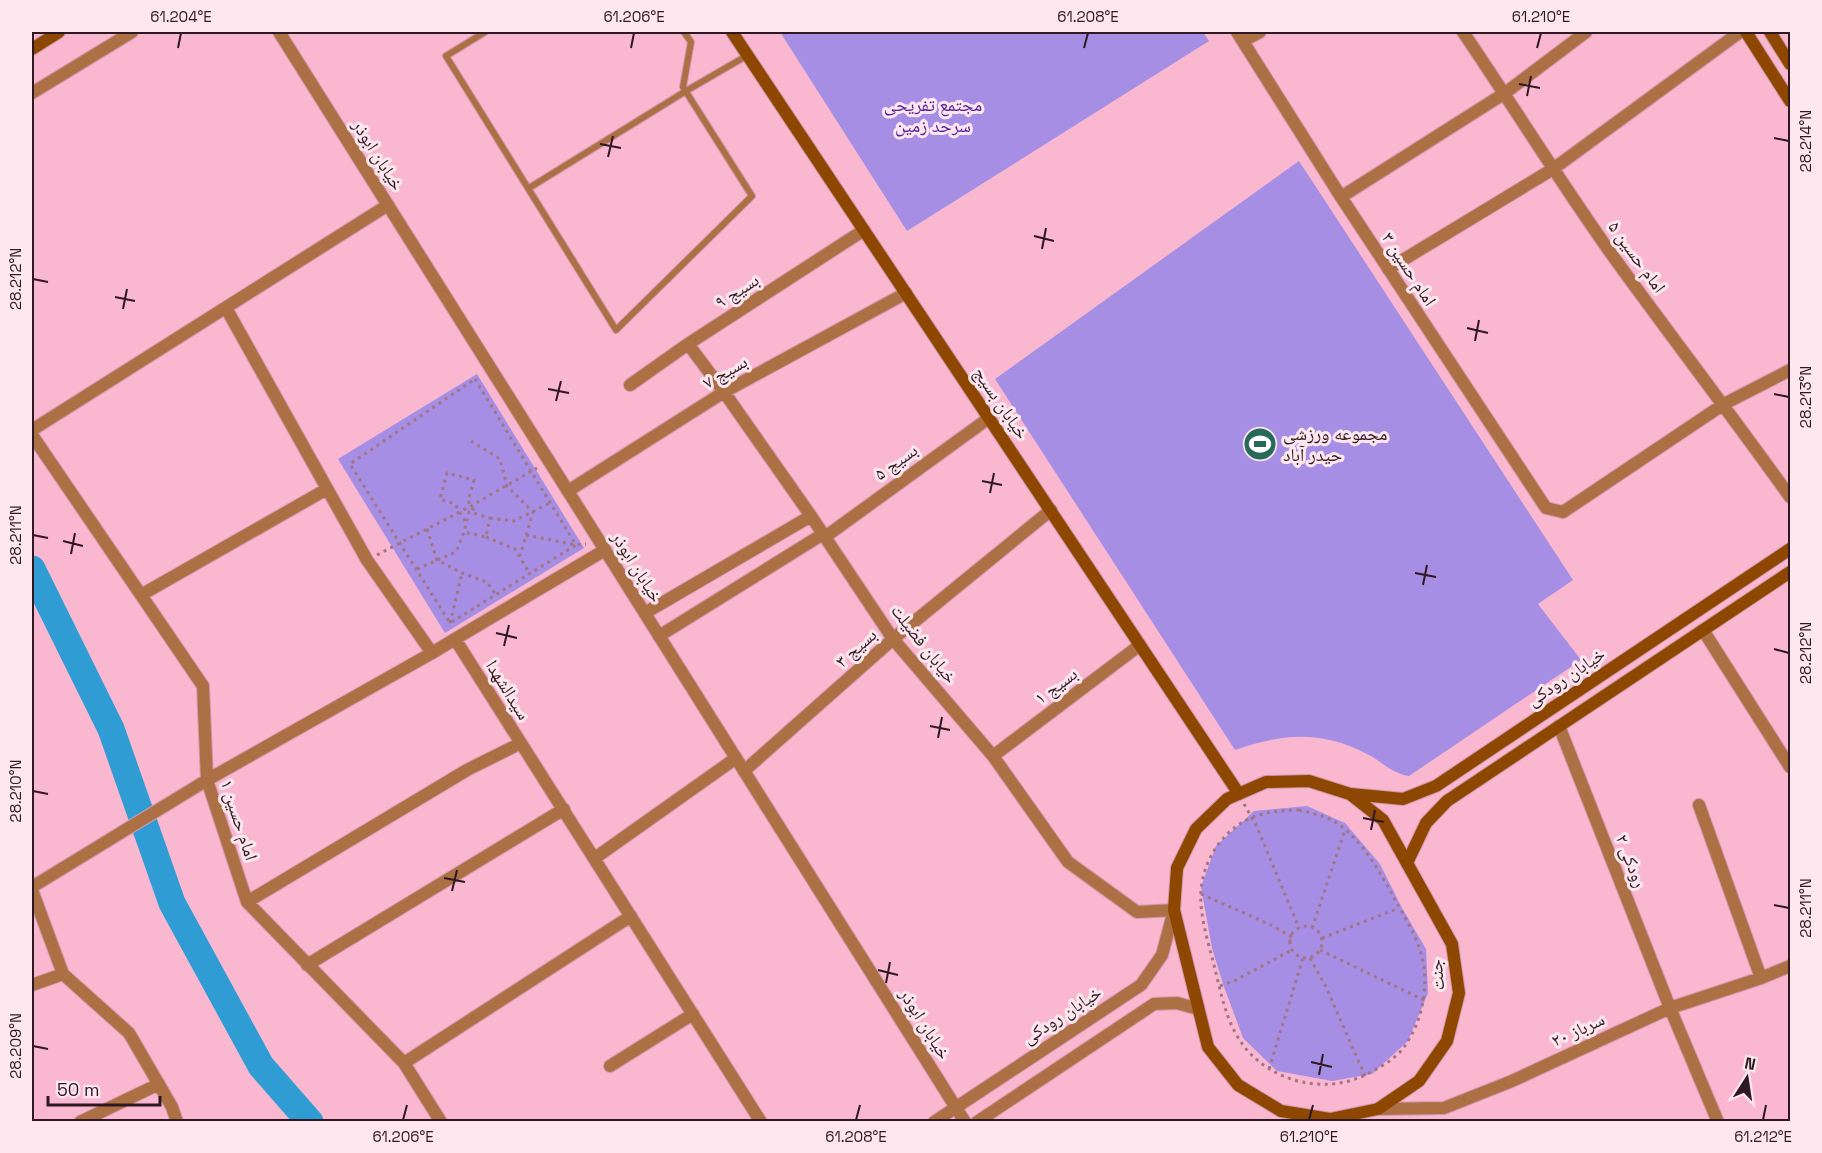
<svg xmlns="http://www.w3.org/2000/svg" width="1822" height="1153" font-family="'Space Grotesk','Noto Naskh Arabic',sans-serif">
<rect width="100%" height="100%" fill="#f9b8d0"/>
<path fill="#a58ee4" d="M780,32H1203L1209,41L907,231Z
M1299,161L1573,580L1538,604L1581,660L1409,776C1393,774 1382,762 1369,755C1322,730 1284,733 1235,750L995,379Z
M477,374L584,548L445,633L338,459Z
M1307,806L1345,823L1380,864L1402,908L1426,949L1428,993L1408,1041L1372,1074L1332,1081L1277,1071L1243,1038L1223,984L1212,948L1201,887L1216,846L1254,811Z"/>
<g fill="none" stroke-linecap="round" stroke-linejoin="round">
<path stroke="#2f9dd3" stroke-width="27" d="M32,569L111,729L172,903L261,1066L310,1122"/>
<g stroke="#d198ad" stroke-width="8">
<path id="service" d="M485,32L446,56L616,330L752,196L683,87L691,42L684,32
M529,188L686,91L748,55"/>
</g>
<g stroke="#d198ad" stroke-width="14">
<path id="minor" d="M1237,32L1341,197L1546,508L1563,512L1724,404L1790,370
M1463,32C1514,107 1562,185 1615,259C1673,339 1733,417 1790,497
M1243,41L1260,32
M1341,197L1505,93L1586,32
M1388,269L1553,169L1740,32
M226,308L367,560L432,653L455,639L761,1122
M688,344L724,392L811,516L893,639L993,756L1068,862L1137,912L1174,910
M630,385L688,344L864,230
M32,430L388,205
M32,435L203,686L207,780L247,902L404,1063L441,1122
M568,491L724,392L906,293
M825,537L989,418
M141,595L327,489
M645,613L811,516
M1703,630L1790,767
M659,636L823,534
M455,639L605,550
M1559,726L1670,1008L1718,1122
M993,756L1140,645
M744,771L893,639L1051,510
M1699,805L1761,978
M595,858L736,758
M32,887L207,780L432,653
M32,890L63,974L129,1033L172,1107L177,1122
M247,902L467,770L521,743
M307,965L564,809
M32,985L63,974
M404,1063L631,916
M610,1066L693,1014
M1378,1109L1444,1108L1512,1081L1670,1008L1761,978L1790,966
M80,1122L159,1084"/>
</g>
<g stroke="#d198ad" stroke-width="14">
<path id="tertiary" d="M279,32L965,1122
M32,93L132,32
M934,1122L1141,985L1162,955L1174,910
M977,1122L1154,1004L1177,1003L1198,1009"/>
</g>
<g stroke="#d198ad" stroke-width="14">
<path id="secondary" d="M732,32L1239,794
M1746,32L1790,101
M1770,32L1790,64
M32,49L59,32
M1309,781L1350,794L1383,820L1452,944L1459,993L1447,1041L1419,1081L1378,1109L1330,1119L1281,1111L1238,1085L1208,1047L1174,910L1177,868L1196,829L1227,799L1266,782Z
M1351,794L1403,799L1436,786L1790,549
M1407,863L1426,823L1447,801L1790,572"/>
</g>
<path stroke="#a37485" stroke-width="3" stroke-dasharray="3 4.5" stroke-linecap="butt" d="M475,379L576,545L450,623L350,464Z
M471,441L500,459L507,486L533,512L520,556
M490,518L514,521L550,503
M465,521L455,504L440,499L447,473L474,480L468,501L476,514
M427,529L437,560L462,573L487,582L496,595
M526,535L576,545L586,544
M486,537L515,549L530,574
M377,555L471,506L537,468
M417,569L456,552L464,532L469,512L490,518L486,537L464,532
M450,623L462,573
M1244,804L1257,827L1299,928
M1299,810C1313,813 1329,817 1341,826C1365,845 1380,872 1394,898C1403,914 1413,930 1419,947C1431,981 1424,1021 1402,1050C1393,1060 1381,1067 1369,1073C1323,1098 1261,1080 1236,1034C1224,1013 1220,988 1214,965C1209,945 1202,924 1201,903C1198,866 1222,826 1259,815C1272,811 1285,810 1299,810Z
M1201,894L1271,925L1292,937
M1290 942a16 16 0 1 1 32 0a16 16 0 1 1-32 0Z
M1312,928L1345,830
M1322,938L1399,908
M1320,950L1424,1000
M1310,958L1326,987L1365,1076
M1220,986L1236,980L1292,950
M1269,1069L1303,958"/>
<use href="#service" stroke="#ad7045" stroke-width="6"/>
<use href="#minor" stroke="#ad7045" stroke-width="12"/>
<use href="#tertiary" stroke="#ad7045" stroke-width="12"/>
<use href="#secondary" stroke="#8d4701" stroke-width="12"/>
</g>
<path fill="none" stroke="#2f1821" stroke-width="2" d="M178,48L181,33M631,48L634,33M1084,48L1088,33M1537,48L1541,33M1519,84L1540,88M1527,96L1531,76M1774,138L1789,141M600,144L621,148M608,157L613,136M1034,236L1054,241M1042,249L1046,228M33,279L48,282M115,297L135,301M123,309L127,289M1467,328L1488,333M1475,341L1479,320M548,389L569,393M1774,394L1789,397M556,401L561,381M982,481L1002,485M990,493L994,473M33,535L48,538M63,541L83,546M71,554L75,533M1415,573L1436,577M1423,585L1427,565M496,633L517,638M504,646L509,625M1774,649L1789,653M930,726L950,730M938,738L942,717M33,791L48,794M1363,818L1384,822M1371,830L1375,810M444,878L465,882M452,891L457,870M1774,905L1789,908M878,970L898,975M886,983L890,962M33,1046L48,1049M1311,1062L1332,1067M1319,1075L1323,1054M403,1120L407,1105M856,1120L860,1105M1309,1120L1313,1105M1763,1120L1766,1105"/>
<defs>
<g id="stadium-disc" transform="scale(1.725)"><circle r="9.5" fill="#276a5a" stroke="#fce7ee"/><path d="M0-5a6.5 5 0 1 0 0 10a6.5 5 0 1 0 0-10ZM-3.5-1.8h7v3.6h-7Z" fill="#fff"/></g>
</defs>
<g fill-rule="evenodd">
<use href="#stadium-disc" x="1260" y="444"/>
</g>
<g text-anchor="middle" stroke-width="6" stroke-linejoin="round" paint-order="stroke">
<g font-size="18" fill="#54219f" stroke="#fce7ee">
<text x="933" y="111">مجتمع تفریحی<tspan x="933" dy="21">سرحد زمین</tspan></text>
</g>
<g font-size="18" fill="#2f1821" stroke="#fce7ee">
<text transform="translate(378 155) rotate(58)" y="6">خیابان ابوذر</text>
<text transform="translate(1637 257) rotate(54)" y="6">امام حسین ۵</text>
<text transform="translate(1409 269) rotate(57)" y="6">امام حسین ۳</text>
<text transform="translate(737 291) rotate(-33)" y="6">بسیج ۹</text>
<text transform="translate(725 372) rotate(-30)" y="6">بسیج ۷</text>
<text transform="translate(1001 403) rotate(56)" y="6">خیابان بسیج</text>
<text transform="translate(896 462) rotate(-36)" y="6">بسیج ۵</text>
<text transform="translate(637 567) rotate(58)" y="6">خیابان ابوذر</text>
<text transform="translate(924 644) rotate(52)" y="6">خیابان فضیلت</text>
<text transform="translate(856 648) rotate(-42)" y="6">بسیج ۳</text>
<text transform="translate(1566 677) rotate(-34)" y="6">خیابان رودکی</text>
<text transform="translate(1056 686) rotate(-37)" y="6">بسیج ۱</text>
<text transform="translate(508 690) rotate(58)" y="6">سیدالشهدا</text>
<text transform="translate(239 820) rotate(72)" y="6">امام حسین ۱</text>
<text transform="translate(1631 861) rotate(69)" y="6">رودکی ۲</text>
<text transform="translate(1437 975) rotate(-96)" y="6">جنت</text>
<text transform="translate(1062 1015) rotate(-33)" y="6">خیابان رودکی</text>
<text transform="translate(925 1024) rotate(58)" y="6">خیابان ابوذر</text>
<text transform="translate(1578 1030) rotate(-25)" y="6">سرباز ۲۰</text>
</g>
<g font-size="18" fill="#2f1821" stroke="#fce7ee" text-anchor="start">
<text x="1283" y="440">مجموعه ورزشی<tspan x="1283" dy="21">حیدر آباد</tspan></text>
</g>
</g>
<rect width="1822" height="1153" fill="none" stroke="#fce7ee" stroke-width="66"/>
<g transform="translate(1747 1078) rotate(12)" stroke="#fce7ee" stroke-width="4.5" paint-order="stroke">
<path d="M0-4.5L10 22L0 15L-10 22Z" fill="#2f1821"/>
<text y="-9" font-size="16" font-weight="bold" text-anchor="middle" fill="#2f1821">N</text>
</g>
<path d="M48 1096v9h112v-9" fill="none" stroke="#2f1821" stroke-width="3"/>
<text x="57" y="1096" font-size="18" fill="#2f1821" stroke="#fce7ee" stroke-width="4.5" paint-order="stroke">50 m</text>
<rect x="33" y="33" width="1756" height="1087" fill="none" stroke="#2f1821" stroke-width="2"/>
<g font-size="15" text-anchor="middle" fill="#2f1821">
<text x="181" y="22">61.204°E</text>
<text x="634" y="22">61.206°E</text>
<text x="1088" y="22">61.208°E</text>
<text x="1541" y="22">61.210°E</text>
<text transform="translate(1806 141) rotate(-90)" y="5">28.214°N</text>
<text transform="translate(16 279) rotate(-90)" y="5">28.212°N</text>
<text transform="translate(1806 397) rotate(-90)" y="5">28.213°N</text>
<text transform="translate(16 535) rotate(-90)" y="5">28.211°N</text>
<text transform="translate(1806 653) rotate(-90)" y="5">28.212°N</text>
<text transform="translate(16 791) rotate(-90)" y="5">28.210°N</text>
<text transform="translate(1806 908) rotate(-90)" y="5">28.211°N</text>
<text transform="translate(16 1046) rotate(-90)" y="5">28.209°N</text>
<text x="403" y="1142">61.206°E</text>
<text x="856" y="1142">61.208°E</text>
<text x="1309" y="1142">61.210°E</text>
<text x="1763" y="1142">61.212°E</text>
</g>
</svg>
